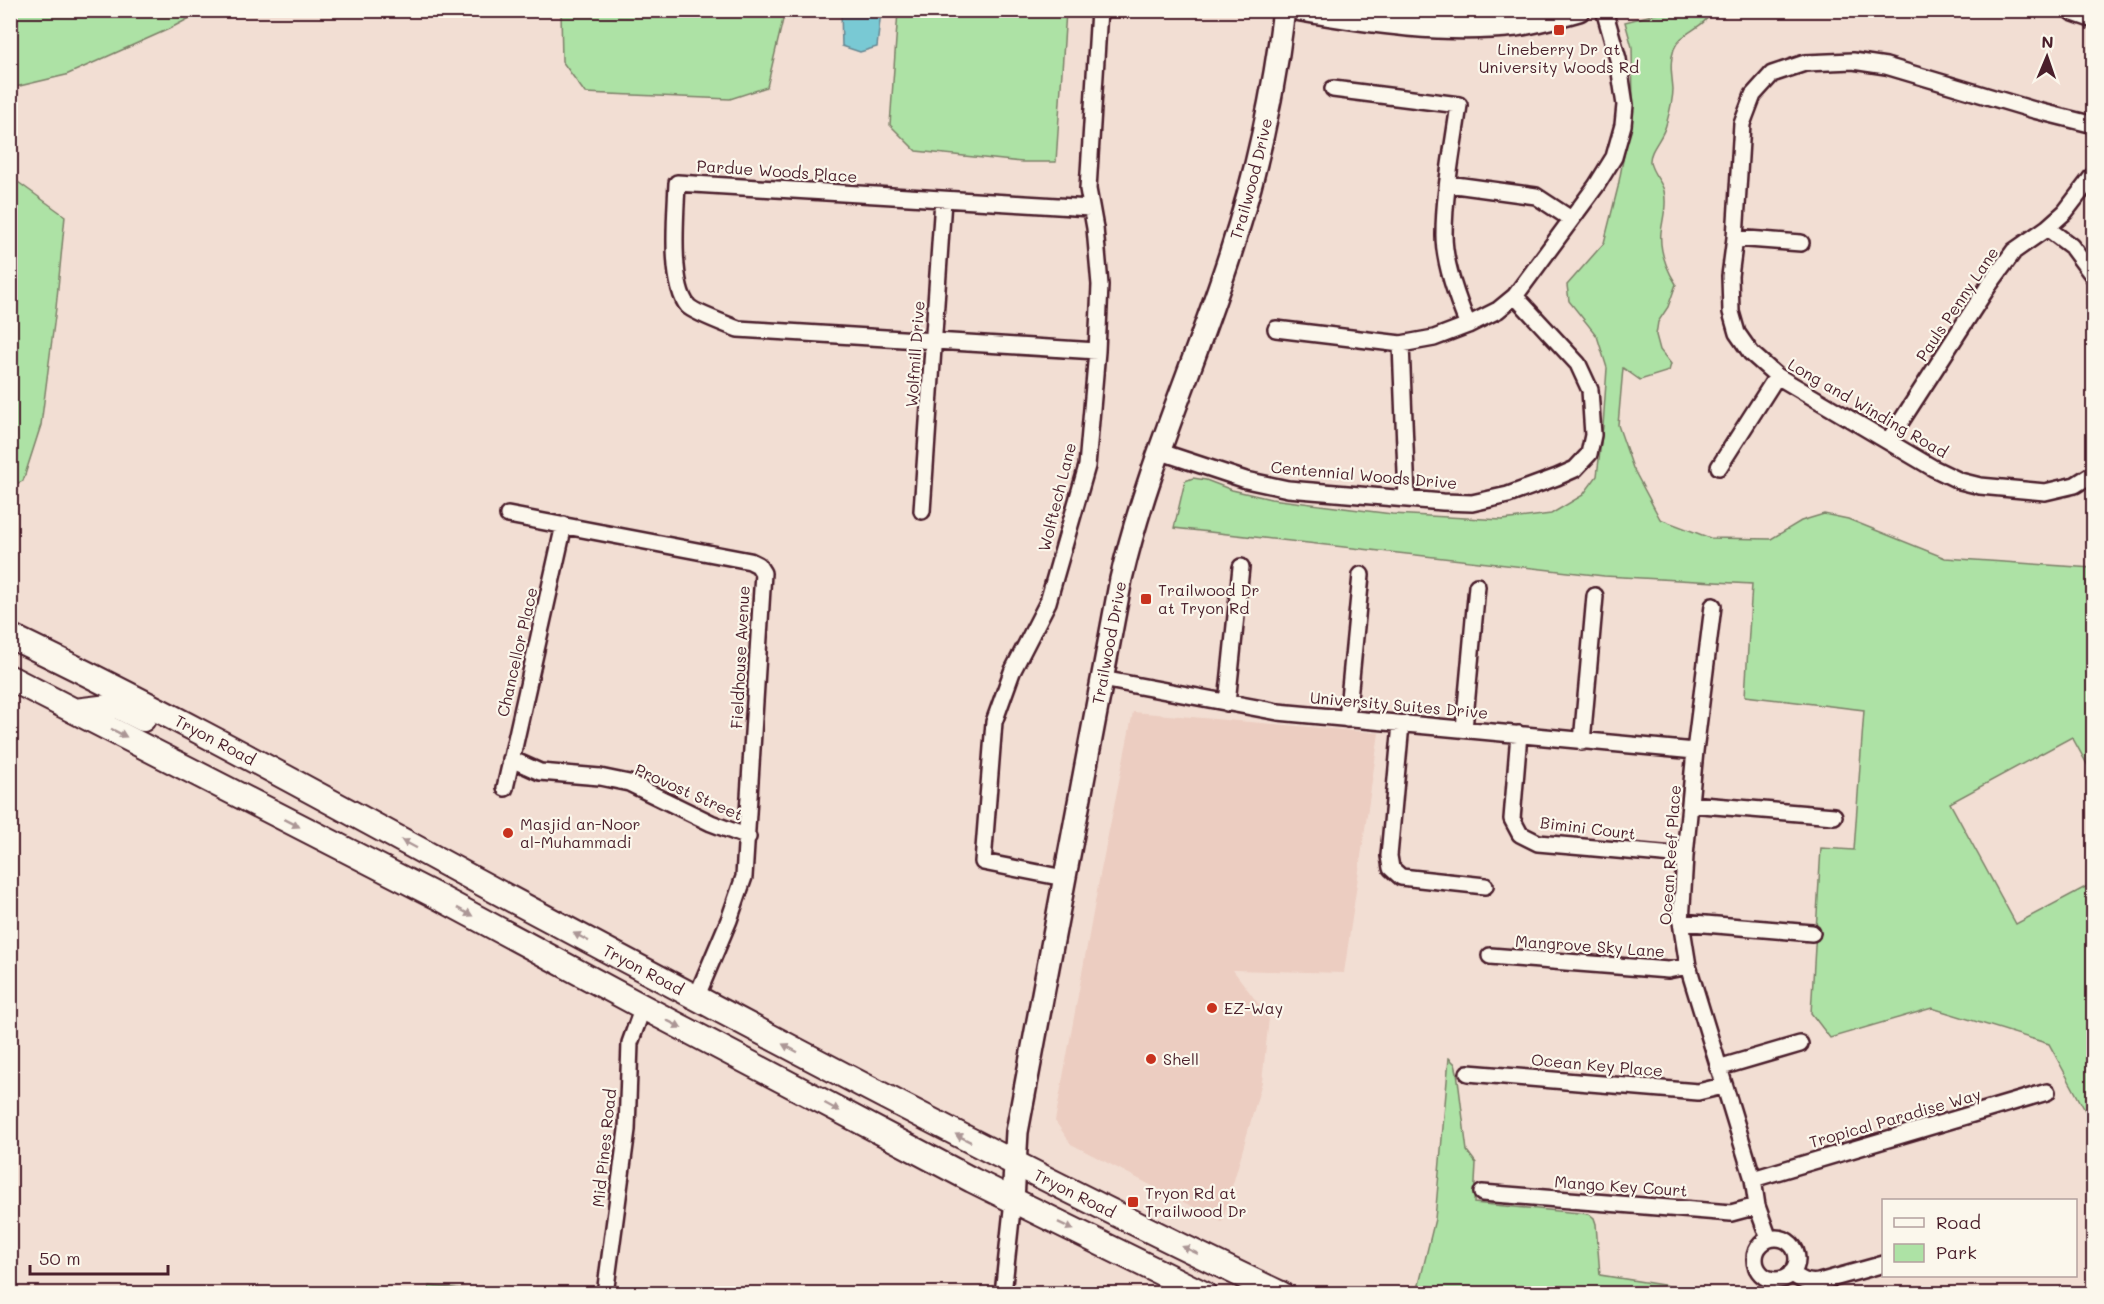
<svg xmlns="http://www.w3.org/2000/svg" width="2104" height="1304" font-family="Mali,sans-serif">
<rect width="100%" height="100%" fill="#f2ded3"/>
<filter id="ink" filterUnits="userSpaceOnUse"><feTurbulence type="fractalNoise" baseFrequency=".0167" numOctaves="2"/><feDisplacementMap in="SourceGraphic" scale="12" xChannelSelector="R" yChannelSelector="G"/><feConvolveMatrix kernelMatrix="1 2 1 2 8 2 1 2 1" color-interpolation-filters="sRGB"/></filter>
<g filter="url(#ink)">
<path fill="#eccdc1" d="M1133,712L1379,733L1344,973L1233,970L1269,1018L1262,1082L1222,1222L1071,1144L1055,1121L1100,875Z"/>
<path fill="#ade2a5" stroke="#7c8068" stroke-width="1.5" d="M10,11L11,10L203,11L169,29L66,75L11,88Z
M561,11V10L785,11L767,87L730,99L585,93L562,61Z
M898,11H1066L1056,162H1022L916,151L890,125Z
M1667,11H1712C1704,29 1681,31 1674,49C1669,63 1672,75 1673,89C1673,101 1669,114 1666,125C1663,138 1649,150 1650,162C1652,174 1662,181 1664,191C1667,205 1663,218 1661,232C1659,251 1666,268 1676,284L1668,307L1658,322L1656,335L1660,350L1671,364L1669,371L1640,380L1623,368L1618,425L1633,468L1660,519L1710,538L1771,539L1801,521L1824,514L1848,519L1945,558L2093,568V775L2072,737L1950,803L2016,924L2093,883V1125L2049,1044L1932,1008L1830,1038L1811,1013L1821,848L1854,850L1864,710L1745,696L1752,584L1604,576L1174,528L1185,481L1193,478L1206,480L1232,490L1271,499L1392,514L1502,520L1551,514L1583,495L1597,476L1603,426L1607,368L1597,336L1569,301L1567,285L1604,243L1618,187L1633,106L1632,47L1625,22Z
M11,177L65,216L56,308L41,425L23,481L11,486Z
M1449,1058L1455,1064L1457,1072L1467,1151L1476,1163L1474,1203L1589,1214L1594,1218L1596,1224L1600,1275L1714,1293H1417L1435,1219Z
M429,1286L504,1293H428Z"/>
<path fill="#79c9d4" stroke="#668590" stroke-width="1.5" d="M841,11H881L877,47L860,52L842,46Z"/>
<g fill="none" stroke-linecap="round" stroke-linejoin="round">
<g stroke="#4a1f2b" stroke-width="20">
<path id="street" d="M1333,89L1459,105C1453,148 1444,192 1444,235C1444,262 1458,301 1468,325
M1448,184L1536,196L1571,219
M1090,208L677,183C676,212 669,284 688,306C693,312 728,325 738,329L1097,351
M2047,228L2071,246L2094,277
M1735,238L1801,243
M1276,329L1401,344L1434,338L1468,325L1498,310L1515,296L1596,186L1614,157L1623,125L1625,105L1618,59L1604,10
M1401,344L1407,498
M1889,440L1989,285L2014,251L2047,228L2065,212L2094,174
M1158,451L1246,480L1288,489L1443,502L1472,503L1508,495L1557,477L1575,469L1589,454L1593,435L1590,390L1578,364L1515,296
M1719,467L1777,376
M2091,475L2075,485L2045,492L1980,486L1960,481L1933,468L1777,376L1751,353L1737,333L1731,312L1730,276L1735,238L1742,124L1753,95L1772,74L1805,63L1853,61L1886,66L2034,110L2094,125
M922,511L943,200
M508,515L750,561L758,565L763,573L744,877L729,920L696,998
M1713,606L1695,751L1685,856L1681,922L1688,966L1753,1179L1757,1206L1769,1239
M1102,679L1278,712L1695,751
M1227,703L1241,567
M1347,719L1361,575
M1401,724L1389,856L1391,868L1401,877L1485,886
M1464,729L1477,586
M1519,734L1512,819L1520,834L1538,843L1685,856
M1582,742L1595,596
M511,759L540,772L600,777L629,783L711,823L748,837
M505,788L564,525
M1690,804L1834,816
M1064,878L983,862L994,722L1012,672L1048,602L1087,466L1097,351L1100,285L1095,228L1088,189L1099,10
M1681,922L1812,933
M1490,956L1668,970L1688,966
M1718,1068L1800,1044
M1468,1073L1698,1092L1723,1086
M1753,1179L2047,1092
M1482,1193L1731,1213L1757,1206
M1755 1259a21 21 0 1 1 42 0a21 21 0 1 1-42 0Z
M1791,1273C1801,1280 1807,1284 1819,1282L1884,1264
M605,1294L627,1130L630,1043L643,1007
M1003,1294L1013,1200"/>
</g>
<g stroke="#4a1f2b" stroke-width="26">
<g id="secondary">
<path d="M1301,10C1371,22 1445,33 1516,25C1537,22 1558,16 1579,10"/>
<path d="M2074,10L2094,17"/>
<path id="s1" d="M1013,1200L1017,1132L1121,579C1147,467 1195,364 1230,255C1256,175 1274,94 1284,10"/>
</g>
</g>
<g stroke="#4a1f2b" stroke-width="28">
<g id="primary">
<path id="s2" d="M10,636C175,715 334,804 494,890C754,1029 1014,1167 1281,1294"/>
<path d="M10,678L440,898L643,1007L972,1180L1204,1294"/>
<path d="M75,711L117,706L143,719"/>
</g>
</g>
<use href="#street" stroke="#fbf7ec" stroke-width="15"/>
<use href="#secondary" stroke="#fbf7ec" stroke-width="21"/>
<use href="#primary" stroke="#fbf7ec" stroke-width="24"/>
</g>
<defs><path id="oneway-solid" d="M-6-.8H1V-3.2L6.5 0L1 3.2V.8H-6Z" transform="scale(1.5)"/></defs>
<g fill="#ab9695">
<use href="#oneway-solid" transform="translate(119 733) rotate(27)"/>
<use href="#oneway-solid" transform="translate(292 823) rotate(27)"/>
<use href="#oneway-solid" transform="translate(409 844) rotate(-152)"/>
<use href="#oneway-solid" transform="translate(465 912) rotate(28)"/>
<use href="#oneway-solid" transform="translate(581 937) rotate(-152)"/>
<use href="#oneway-solid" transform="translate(674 1024) rotate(27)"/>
<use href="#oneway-solid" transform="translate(790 1048) rotate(-152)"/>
<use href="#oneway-solid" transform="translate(832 1107) rotate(28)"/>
<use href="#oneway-solid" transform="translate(963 1138) rotate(-153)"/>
<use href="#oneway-solid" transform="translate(1066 1226) rotate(26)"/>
<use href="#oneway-solid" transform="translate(1190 1250) rotate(-155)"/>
</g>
</g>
<g fill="#c8321e" stroke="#fbf7ec" stroke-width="2">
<rect x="1553" y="24" width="12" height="12" rx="3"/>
<rect x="1140" y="593" width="12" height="12" rx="3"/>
<circle cx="508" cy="833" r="6"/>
<circle cx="1212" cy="1008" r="6"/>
<circle cx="1151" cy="1059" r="6"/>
<rect x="1127" y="1196" width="12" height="12" rx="3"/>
</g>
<g text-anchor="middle" stroke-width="4.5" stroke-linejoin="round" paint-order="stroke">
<g font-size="16" fill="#4a1f2b" stroke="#fbf7ec" text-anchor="start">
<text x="1559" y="55" text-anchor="middle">Lineberry Dr at<tspan x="1559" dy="18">University Woods Rd</tspan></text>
<text x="1158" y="596">Trailwood Dr<tspan x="1158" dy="18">at Tryon Rd</tspan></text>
<text x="520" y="830">Masjid an-Noor<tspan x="520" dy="18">al-Muhammadi</tspan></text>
<text x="1224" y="1014">EZ-Way</text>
<text x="1163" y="1065">Shell</text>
<text x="1145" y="1199">Tryon Rd at<tspan x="1145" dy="18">Trailwood Dr</tspan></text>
</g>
<g font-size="16" fill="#4a1f2b" stroke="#fbf7ec">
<text transform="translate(777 171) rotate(4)" y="6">Pardue Woods Place</text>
<text dy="6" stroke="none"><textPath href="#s1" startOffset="1052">Trailwood Drive</textPath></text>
<text transform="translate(1957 304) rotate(-56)" y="6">Pauls Penny Lane</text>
<text transform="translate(915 354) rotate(-86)" y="6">Wolfmill Drive</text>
<text transform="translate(1868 408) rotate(30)" y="6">Long and Winding Road</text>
<text transform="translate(1364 475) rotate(5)" y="6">Centennial Woods Drive</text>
<text transform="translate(1057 497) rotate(-76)" y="6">Wolftech Lane</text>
<text dy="6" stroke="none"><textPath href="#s1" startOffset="566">Trailwood Drive</textPath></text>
<text transform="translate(517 652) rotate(-77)" y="6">Chancellor Place</text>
<text transform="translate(740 657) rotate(-87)" y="6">Fieldhouse Avenue</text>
<text transform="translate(1399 705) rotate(5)" y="6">University Suites Drive</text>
<text dy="6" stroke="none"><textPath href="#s2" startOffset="230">Tryon Road</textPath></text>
<text transform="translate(689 792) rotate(24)" y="6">Provost Street</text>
<text transform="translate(1588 828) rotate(7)" y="6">Bimini Court</text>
<text transform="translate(1670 855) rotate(-86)" y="6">Ocean Reef Place</text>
<text transform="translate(1590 946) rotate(4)" y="6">Mangrove Sky Lane</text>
<text dy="6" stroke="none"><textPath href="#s2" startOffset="716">Tryon Road</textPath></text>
<text transform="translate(1597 1065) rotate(5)" y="6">Ocean Key Place</text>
<text transform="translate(1895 1118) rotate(-16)" y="6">Tropical Paradise Way</text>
<text transform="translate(604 1148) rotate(-84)" y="6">Mid Pines Road</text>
<text transform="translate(1621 1186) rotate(4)" y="6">Mango Key Court</text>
<text dy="6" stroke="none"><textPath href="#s2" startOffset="1202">Tryon Road</textPath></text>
</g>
</g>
<rect width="2104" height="1304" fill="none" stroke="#fbf7ec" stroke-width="36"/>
<rect x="18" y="18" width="2068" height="1268" fill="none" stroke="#4a1f2b" stroke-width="2" filter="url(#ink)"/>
<rect x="1882" y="1199" width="195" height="78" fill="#fbf7ec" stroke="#b4a19f" stroke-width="1.5"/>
<rect x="1894" y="1218" width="30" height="9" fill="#fbf7ec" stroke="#b4a19f" stroke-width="1.5"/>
<text x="1936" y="1229" font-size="18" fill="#4a1f2b">Road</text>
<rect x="1894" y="1244" width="30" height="18" fill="#ade2a5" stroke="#b4a19f" stroke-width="1.5"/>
<text x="1936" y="1259" font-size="18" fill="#4a1f2b">Park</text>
<g transform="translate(2047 57) rotate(2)" stroke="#fbf7ec" stroke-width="4.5" paint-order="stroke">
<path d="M0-4.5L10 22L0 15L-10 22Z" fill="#4a1f2b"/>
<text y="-9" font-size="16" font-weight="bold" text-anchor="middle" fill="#4a1f2b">N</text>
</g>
<path d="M30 1265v9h138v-9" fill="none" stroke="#4a1f2b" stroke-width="3"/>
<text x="39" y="1265" font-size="18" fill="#4a1f2b" stroke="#fbf7ec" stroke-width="4.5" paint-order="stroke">50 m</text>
</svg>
